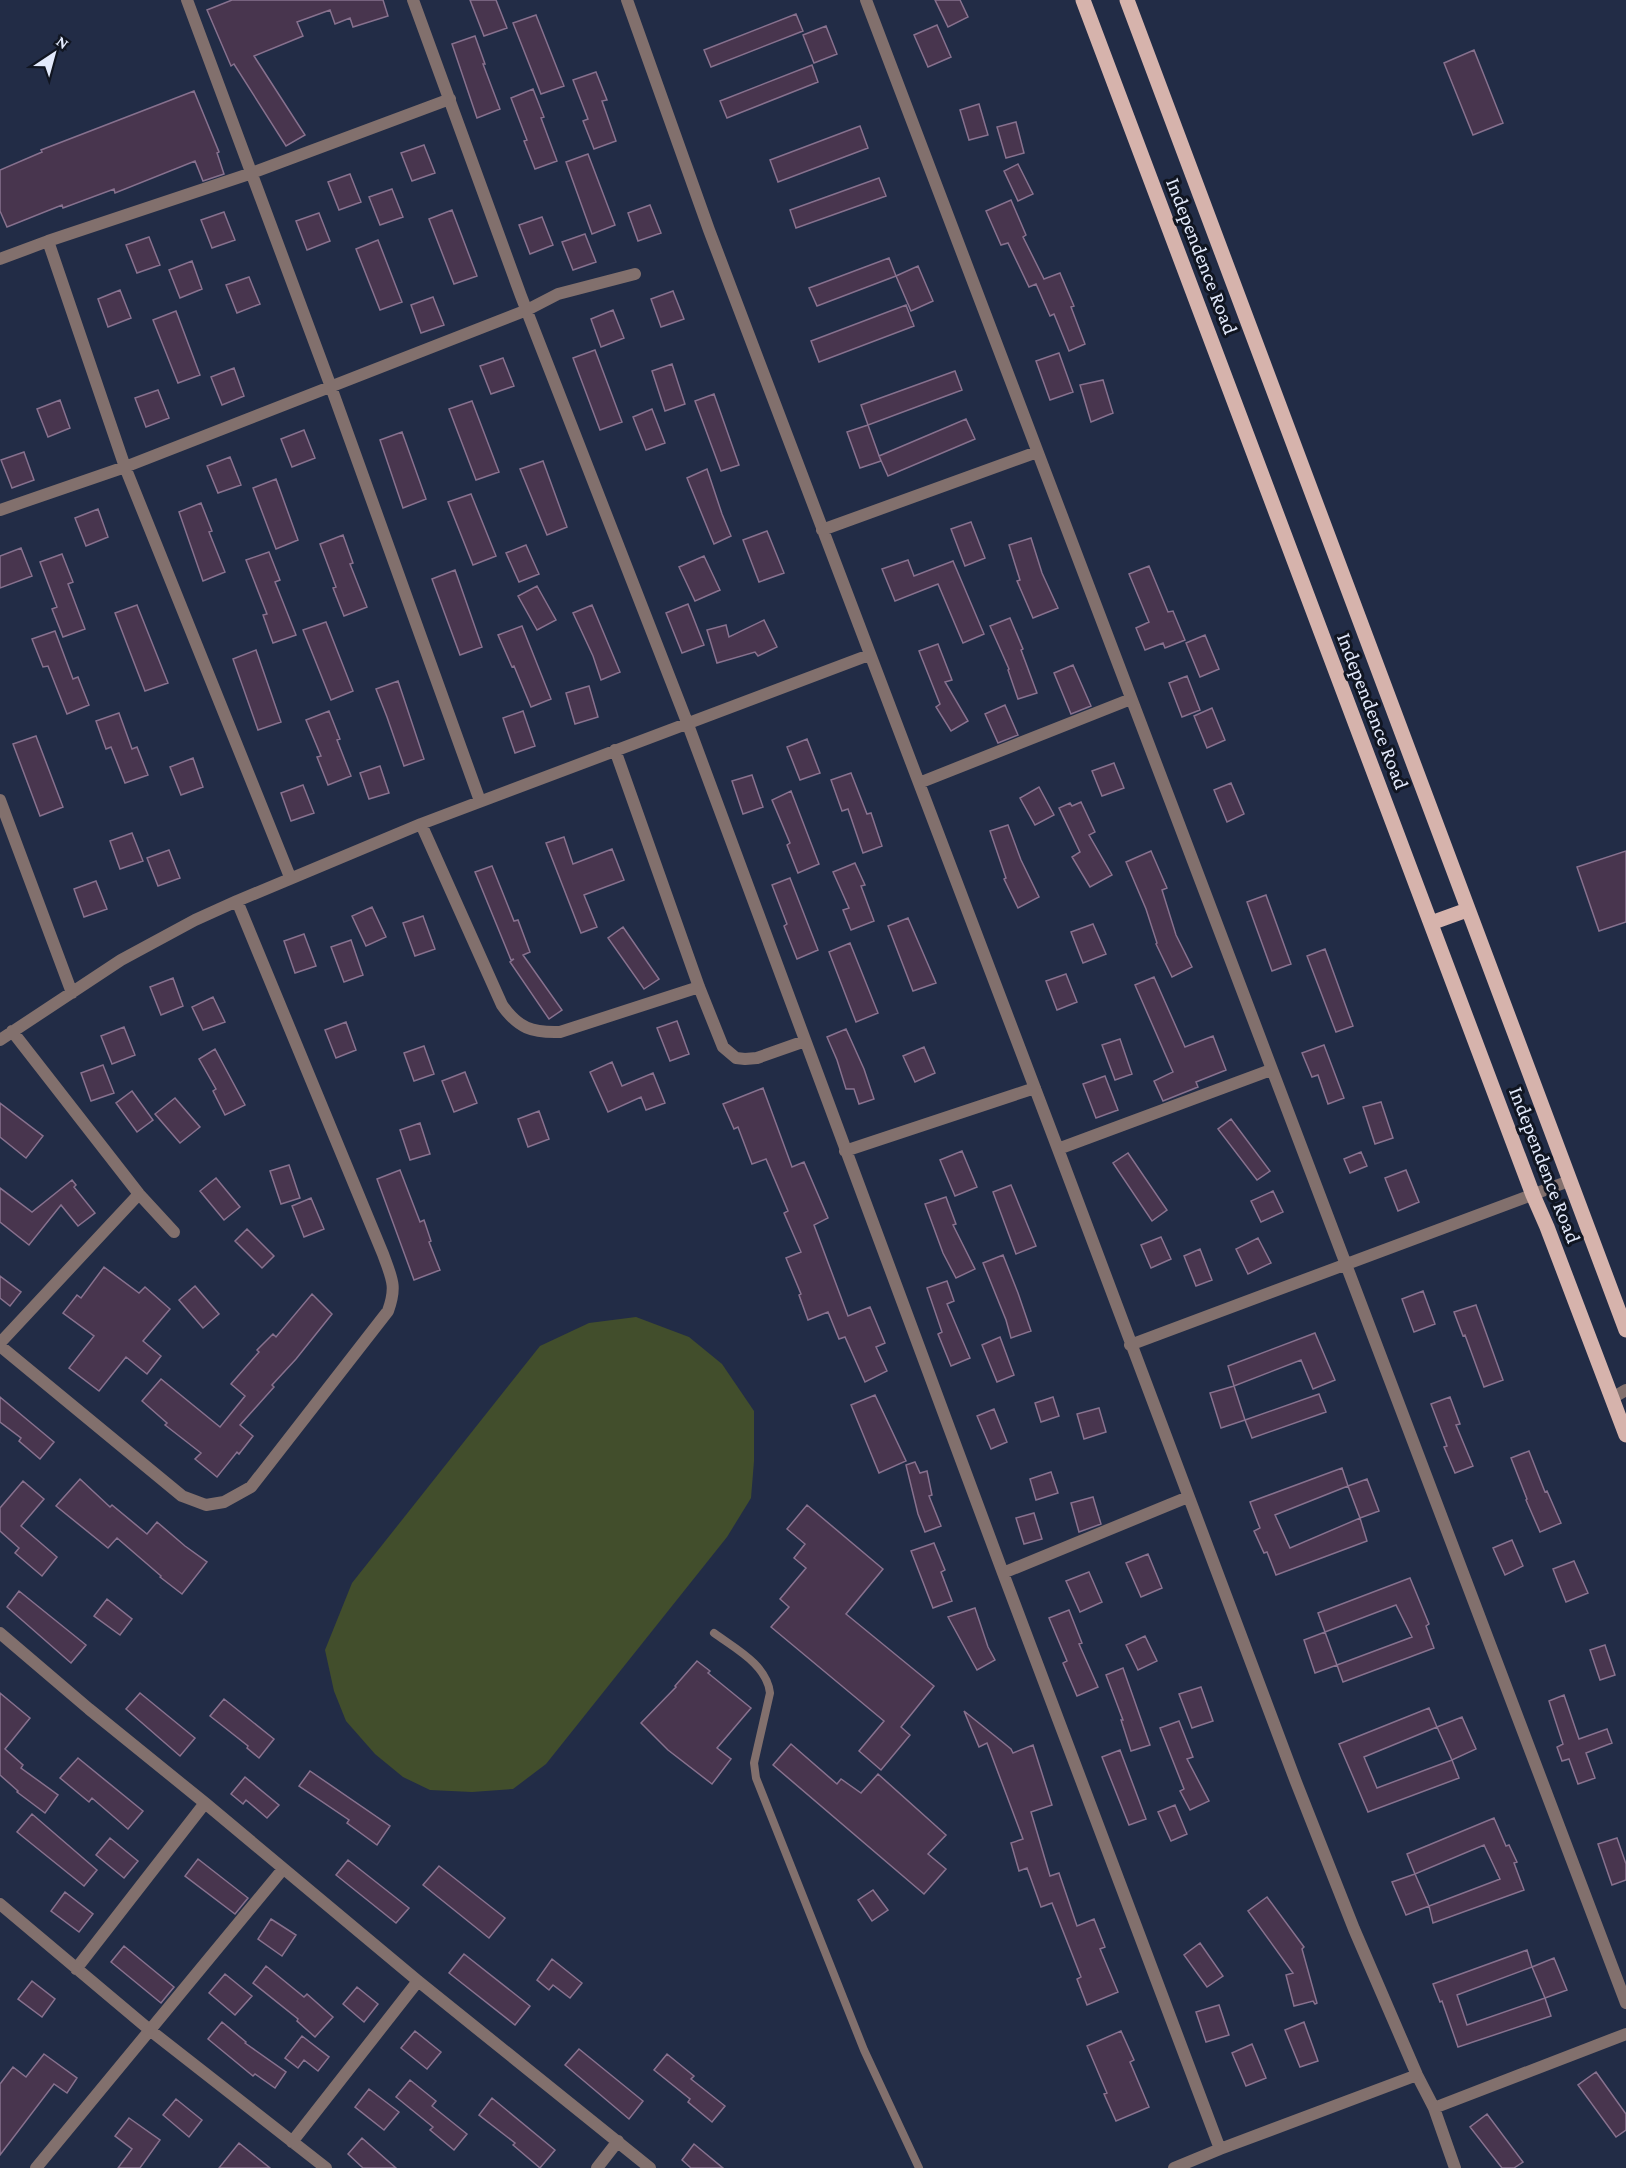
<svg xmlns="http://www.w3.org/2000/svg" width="1626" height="2168" font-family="'Crimson Pro',serif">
<rect width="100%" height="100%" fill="#222c46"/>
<path fill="#424e2c" d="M636,1317L689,1337L722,1364L754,1411V1461L751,1498L727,1537L546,1764L513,1789L472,1792L430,1790L403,1777L375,1754L346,1721L334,1691L325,1650L352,1583L540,1346L589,1323Z"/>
<path fill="#48354e" stroke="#87718e" stroke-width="1.5" d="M232,0H383L388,16L353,27L350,18L335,24L330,10L297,22L303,36L254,56L305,135L286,146L234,64L231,66L207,10Z
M470,0H496L507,28L484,36Z
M935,0H960L968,17L948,27Z
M796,14L803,31L711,67L704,50Z
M536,15L564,86L541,94L513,23Z
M937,25L951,57L928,67L914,35Z
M826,26L837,54L814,63L803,35Z
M475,36L485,64H483L500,109L477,118L452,44Z
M1474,50L1503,123L1473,135L1444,63Z
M812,65L818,82L727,118L720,101Z
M596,72L607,100L602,101L616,141L594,149L583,121L588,119L573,80Z
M533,89L544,117L541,118L557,161L535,169L524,141L527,140L511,98Z
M194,91L219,152L217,153L224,174L203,181L195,161L115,193L114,189L63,208L62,205L7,227L0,211V170L42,152L41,150Z
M979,104L988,135L969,140L960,110Z
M1016,122L1024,153L1006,158L997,127Z
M860,126L868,148L778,182L770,160Z
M424,145L435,173L412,181L401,153Z
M588,154L615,225L592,234L566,162Z
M1018,164L1033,194L1018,201L1004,171Z
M350,174L361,202L339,210L328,182Z
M879,178L886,196L796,228L790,210Z
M392,189L403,217L380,225L369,197Z
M1011,200L1026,235L1023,237L1044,279L1060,273L1074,306L1071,307L1085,344L1069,351L1054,314L1050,316L1036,284L1029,287L1008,243L1001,245L986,211Z
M650,205L661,233L638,241L628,213Z
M452,210L477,276L454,284L429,219Z
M224,212L235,240L212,248L201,220Z
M319,213L330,241L307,250L296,221Z
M542,217L553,245L530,254L519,225Z
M585,234L596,262L573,270L562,242Z
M149,237L160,265L137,273L126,245Z
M378,240L402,302L380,310L356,249Z
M889,258L896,276L817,306L809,288Z
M192,261L202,289L180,298L169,270Z
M918,266L933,301L911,311L896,276Z
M249,277L260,304L237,313L226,285Z
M120,290L131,318L108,327L98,299Z
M673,291L684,319L661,327L651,299Z
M433,297L444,325L421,333L411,305Z
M906,305L914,326L819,362L811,341Z
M613,310L624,338L601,347L591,319Z
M176,311L200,375L178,383L153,320Z
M595,350L622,422L600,430L573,358Z
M1059,353L1073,392L1050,400L1036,361Z
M503,358L514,386L491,394L480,366Z
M672,364L685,404L665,411L652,371Z
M234,368L244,396L222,405L211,377Z
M955,371L962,390L868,425L861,405Z
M1103,380L1113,413L1091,422L1080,385Z
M158,390L169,418L146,427L135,398Z
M714,394L739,465L721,471L695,401Z
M60,400L70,428L48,437L37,409Z
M472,401L499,472L476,480L449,409Z
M652,409L665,443L646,450L633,417Z
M966,419L975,439L888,476L879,456Z
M868,425L881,461L860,468L847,432Z
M304,430L315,458L292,467L281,439Z
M402,432L426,499L403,508L380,440Z
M24,452L34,480L12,488L1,460Z
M230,457L241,485L218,493L207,466Z
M543,461L567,527L547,535L520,469Z
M707,469L722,514L731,536L714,544L687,478Z
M276,479L298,540L276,549L253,488Z
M471,494L496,556L473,565L448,502Z
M201,503L212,531L209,532L225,572L203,581L179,512Z
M98,509L108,537L86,546L75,518Z
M971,522L985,558L965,566L951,529Z
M767,531L784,573L759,582L743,540Z
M343,535L353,563L350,564L367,607L344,616L333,588L336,587L320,544Z
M1031,538L1042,573L1058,608L1033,618L1017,581L1020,580L1009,545Z
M526,545L539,574L519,582L506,553Z
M21,548L32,576L0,588V556Z
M269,552L280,580L275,582L296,635L273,643L263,615L267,614L246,560Z
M62,554L73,582L68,584L85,629L63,637L52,609L57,607L40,562Z
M704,556L720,590L695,601L679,567Z
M908,560L914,576L953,561L984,634L963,643L938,584L895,601L882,569Z
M1149,566L1168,612L1173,611L1185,640L1165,648L1163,643L1145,650L1136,628L1149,622L1129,574Z
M455,570L482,647L460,655L432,579Z
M537,586L556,620L537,630L518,596Z
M688,604L704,645L682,653L666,613Z
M137,605L168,683L145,691L115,613Z
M592,605L620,672L601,680L593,656L573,613Z
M1010,618L1023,649L1021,650L1037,693L1018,699L1008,670L1009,669L990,626Z
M764,620L777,647L758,656L755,652L717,663L707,630L726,625L729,637Z
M326,622L353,691L331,700L303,630Z
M522,626L551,699L531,707L514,666L512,667L498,635Z
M55,631L73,679L78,677L89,705L67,714L48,666L43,667L32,639Z
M1205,635L1219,669L1200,677L1186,643Z
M938,644L952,680L945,682L968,721L951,731L936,707L940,704L919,651Z
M256,650L281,722L258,730L233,659Z
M1073,665L1091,706L1071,714L1054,673Z
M1187,676L1200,710L1182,717L1169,683Z
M398,681L424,759L404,766L387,717L376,689Z
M589,686L598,717L575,724L566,693Z
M1005,705L1018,735L998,743L985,714Z
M1212,708L1225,740L1207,748L1194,716Z
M329,711L340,739L337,740L351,776L328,785L317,757L321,756L306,720Z
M523,711L535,746L515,753L503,718Z
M119,713L132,749L137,747L148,775L125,783L111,747L106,749L96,721Z
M36,736L63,807L40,816L13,744Z
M807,739L820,773L800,780L787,747Z
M193,758L203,787L181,795L170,767Z
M1114,763L1124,788L1102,796L1092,771Z
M380,766L389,793L369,799L360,773Z
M851,773L867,814L871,813L882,846L863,853L848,809L842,811L831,780Z
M752,775L763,807L743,814L732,781Z
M1231,783L1244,814L1227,822L1214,790Z
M303,785L314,813L291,821L281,793Z
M1039,787L1054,815L1035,825L1020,798Z
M791,791L819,864L798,873L787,845L790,843L772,800Z
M1081,802L1095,832L1089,835L1112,875L1090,887L1072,857L1080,852L1059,808L1070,803L1072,806Z
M1008,825L1021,860L1039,897L1018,908L1004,879L1006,878L990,831Z
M132,833L143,861L120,869L110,841Z
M564,837L573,864L612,849L624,880L584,895L597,927L581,933L546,843Z
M169,850L180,878L158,886L147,858Z
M1151,851L1167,888L1162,890L1176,935L1192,967L1172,977L1156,944L1157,943L1146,909L1126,862Z
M1626,851V922L1599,931L1577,867Z
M855,863L865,885L861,886L874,921L851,930L843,910L849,908L833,872Z
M492,866L514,921L518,920L530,952L523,955L562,1010L549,1019L510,962L514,959L511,960L475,872Z
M790,878L818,950L797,959L784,926L787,924L772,885Z
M96,881L107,909L84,917L74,889Z
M1266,895L1291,964L1272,971L1247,902Z
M372,907L386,937L366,946L352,916Z
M423,916L435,949L415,956L403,923Z
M908,918L936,983L913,991L888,926Z
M1093,924L1106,954L1083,963L1071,932Z
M623,927L659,979L644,989L608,938Z
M304,934L316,966L295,973L284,941Z
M351,940L363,975L344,982L331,947Z
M850,943L878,1013L856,1022L829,952Z
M1325,949L1353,1026L1336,1032L1307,956Z
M1066,974L1077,1002L1057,1010L1046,981Z
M1154,977L1185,1047L1213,1036L1226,1070L1196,1082L1198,1087L1163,1101L1154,1081L1173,1072L1135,985Z
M173,978L183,1006L161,1015L150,987Z
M213,997L225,1022L203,1030L192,1007Z
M677,1021L689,1054L670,1061L657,1028Z
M346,1022L356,1050L336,1058L325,1030Z
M124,1027L135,1055L112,1064L101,1036Z
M846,1029L864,1069L874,1099L859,1104L854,1089H846L837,1060L827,1037Z
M1120,1039L1132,1074L1115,1080L1102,1045Z
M1324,1045L1344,1098L1328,1104L1318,1075L1312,1077L1302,1053Z
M424,1046L434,1074L414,1081L404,1053Z
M924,1047L935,1073L915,1082L903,1056Z
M215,1049L245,1105L225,1115L213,1091L216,1089L199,1059Z
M612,1062L622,1086L653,1073L665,1103L646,1110L641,1097L608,1112L590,1072Z
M103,1065L114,1093L91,1101L81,1073Z
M465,1072L477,1103L454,1112L442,1081Z
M1105,1076L1118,1110L1096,1118L1083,1084Z
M763,1088L792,1167L804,1162L828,1218L814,1225L848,1316L870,1307L885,1343L876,1347L887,1371L865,1382L845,1337L839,1339L828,1312L808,1320L799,1295L801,1294L786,1258L801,1252L784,1213L788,1211L766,1159L752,1164L738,1127L734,1129L723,1104Z
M132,1091L153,1120L137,1132L116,1103Z
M175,1098L200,1127L180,1143L155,1114Z
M1381,1102L1393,1138L1375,1144L1363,1107Z
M0,1103L43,1136L26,1158L0,1137Z
M539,1111L549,1139L528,1147L518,1119Z
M1231,1119L1270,1171L1257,1180L1218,1129Z
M420,1123L430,1154L410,1160L400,1130Z
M962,1151L977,1187L955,1196L940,1160Z
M1361,1152L1367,1166L1350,1173L1344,1159Z
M1128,1153L1167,1210L1152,1221L1113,1163Z
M289,1165L300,1198L281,1204L270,1171Z
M400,1170L420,1222L424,1220L431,1241L429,1242L440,1270L414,1280L377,1179Z
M1406,1170L1419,1202L1398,1211L1385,1178Z
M216,1178L240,1207L224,1220L200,1191Z
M72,1180L76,1185L74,1187L95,1213L78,1226L61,1205L29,1245L0,1222V1188L32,1212Z
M1011,1185L1036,1246L1016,1254L993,1192Z
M1273,1191L1283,1212L1261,1222L1251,1201Z
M946,1197L956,1224L953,1225L975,1269L956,1278L943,1253L925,1204Z
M311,1198L324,1229L304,1237L292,1206Z
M247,1229L274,1256L262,1268L235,1241Z
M1161,1237L1171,1259L1151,1268L1141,1245Z
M1258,1238L1271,1263L1248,1274L1236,1249Z
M1200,1249L1212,1280L1196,1286L1184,1256Z
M1003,1255L1018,1293L1031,1331L1011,1338L1006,1320L983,1263Z
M104,1267L139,1293L145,1287L170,1309L143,1341L161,1356L147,1374L126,1357L99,1391L69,1368L94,1336L63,1313L77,1295L81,1298Z
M0,1276L21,1292L10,1306L0,1298Z
M947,1281L954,1301L947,1304L970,1358L951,1366L938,1334L942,1332L927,1288Z
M195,1286L219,1314L203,1328L179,1300Z
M1423,1291L1435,1324L1414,1332L1402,1299Z
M312,1294L332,1314L296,1359L272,1385L274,1387L240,1425L253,1436L239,1454L237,1452L217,1477L195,1459L201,1453L165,1425L167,1423L142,1401L161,1379L220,1427L245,1396L231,1384L259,1352L257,1350L273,1334L276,1337Z
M1476,1305L1503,1380L1484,1387L1465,1335L1463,1336L1454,1312Z
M1315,1333L1335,1380L1313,1389L1301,1360L1234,1386L1228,1366Z
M1000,1337L1014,1375L997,1382L982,1345Z
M1234,1386L1245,1420L1221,1428L1210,1393Z
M1319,1394L1326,1412L1252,1438L1245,1420Z
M875,1395L906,1461L879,1473L851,1405Z
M0,1397L54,1442L40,1459L19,1441L21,1438L0,1422Z
M1053,1397L1059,1416L1041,1422L1035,1403Z
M1450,1397L1460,1424L1456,1425L1473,1466L1455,1473L1444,1447L1447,1446L1431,1404Z
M1099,1408L1106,1432L1084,1439L1077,1414Z
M994,1409L1007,1442L991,1449L977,1416Z
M1529,1451L1545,1492L1547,1491L1561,1523L1540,1532L1526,1500L1527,1499L1511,1458Z
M915,1462L920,1473L927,1471L932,1495L929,1496L941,1526L925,1532L918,1514L906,1465Z
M1342,1468L1348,1486L1275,1515L1290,1548L1360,1518L1367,1541L1276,1575L1267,1552L1264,1553L1254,1531L1260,1528L1250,1502Z
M1051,1472L1058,1493L1036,1500L1030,1479Z
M80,1479L110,1507L112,1505L147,1534L157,1522L185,1546L207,1562L182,1594L160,1577L161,1576L117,1538L108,1548L56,1506Z
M1367,1479L1379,1511L1360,1518L1348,1486Z
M23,1481L44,1499L21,1526L57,1557L42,1576L15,1553L19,1548L0,1531V1508Z
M1093,1497L1101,1524L1079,1532L1071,1503Z
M807,1505L883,1569L846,1614L934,1686L901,1727L910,1735L881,1770L859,1751L884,1721L771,1627L789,1607L780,1599L806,1568L794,1558L805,1544L787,1529Z
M1034,1513L1042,1539L1024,1544L1016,1518Z
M1512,1540L1523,1566L1505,1575L1493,1548Z
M934,1543L945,1570L941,1572L952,1601L933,1608L911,1551Z
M1148,1554L1162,1588L1141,1597L1126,1563Z
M1574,1561L1588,1593L1566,1602L1553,1569Z
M1089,1572L1102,1602L1080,1612L1066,1581Z
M1410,1578L1429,1624L1426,1626L1434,1648L1343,1682L1337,1665L1412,1637L1396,1605L1325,1632L1318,1613Z
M19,1591L86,1645L71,1663L7,1607Z
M107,1599L132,1619L120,1635L94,1616Z
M975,1608L988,1647L995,1660L977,1670L948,1617Z
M1069,1610L1082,1643L1079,1644L1098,1687L1077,1696L1063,1663L1067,1661L1049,1618Z
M1325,1632L1337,1665L1315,1673L1304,1640Z
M1145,1636L1157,1661L1138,1670L1126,1645Z
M1605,1645L1615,1675L1600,1680L1590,1650Z
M697,1661L710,1671L708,1673L751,1708L717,1748L731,1759L712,1784L668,1750L641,1723L676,1687L675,1686Z
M1123,1668L1150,1745L1131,1751L1121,1720H1123L1106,1675Z
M1201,1687L1213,1721L1192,1728L1179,1694Z
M0,1693L30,1718L5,1749L23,1765L21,1768L58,1795L45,1813L17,1792L18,1791L0,1775Z
M140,1693L195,1738L180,1756L126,1709Z
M1564,1695L1579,1739L1607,1729L1612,1743L1586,1753L1595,1778L1578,1784L1569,1759L1562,1761L1557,1747L1563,1744L1549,1701Z
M224,1699L274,1739L259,1758L247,1748L248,1746L210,1716Z
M1429,1708L1437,1727L1364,1757L1377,1788L1452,1760L1459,1778L1368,1812L1339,1744Z
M964,1711L1011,1749L1013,1753L1033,1745L1052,1805L1031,1812L1050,1876L1059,1873L1077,1926L1094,1919L1105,1947L1100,1949L1118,1992L1087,2005L1077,1979L1081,1977L1052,1903L1041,1907L1027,1868L1019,1871L1011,1843L1023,1839L987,1743L979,1747Z
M1462,1717L1476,1749L1452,1760L1437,1727Z
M1179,1721L1193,1757L1187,1759L1209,1801L1190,1810L1180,1791L1184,1789L1160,1728Z
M791,1744L837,1784L841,1779L861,1793L878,1774L946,1835L928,1854L946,1869L924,1894L773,1765Z
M1120,1750L1146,1819L1129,1825L1102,1757Z
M78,1758L143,1811L128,1829L92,1798L89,1802L60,1778Z
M310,1771L390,1826L377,1845L347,1823L349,1820L299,1786Z
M245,1777L279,1805L267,1818L246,1800L243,1804L231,1794Z
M1175,1805L1187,1834L1171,1841L1158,1812Z
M32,1814L97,1870L84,1886L17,1832Z
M1494,1818L1506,1846L1509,1845L1517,1862L1514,1863L1524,1890L1433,1923L1429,1906L1500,1879L1484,1845L1415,1874L1407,1854Z
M110,1838L138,1861L124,1878L96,1855Z
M1617,1838L1626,1864V1880L1612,1885L1598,1844Z
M198,1859L248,1898L235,1914L185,1876Z
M348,1860L409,1908L396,1923L336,1875Z
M439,1866L505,1918L489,1938L423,1885Z
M1415,1874L1429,1906L1406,1915L1392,1882Z
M873,1890L888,1910L872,1921L858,1900Z
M65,1892L93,1914L79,1932L51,1911Z
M1267,1897L1304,1947L1302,1949L1317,2003L1315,2004L1313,2001L1294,2006L1286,1975L1293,1973L1248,1911Z
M271,1919L296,1935L282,1956L258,1939Z
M1200,1943L1223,1976L1207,1987L1184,1955Z
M124,1946L174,1987L161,2003L111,1962Z
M1527,1950L1532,1967L1457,1995L1467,2025L1545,1998L1551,2016L1458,2047L1442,2001L1440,2002L1433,1984Z
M464,1954L530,2006L515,2025L449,1973Z
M1554,1958L1567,1990L1545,1998L1532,1967Z
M552,1959L582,1983L570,1998L553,1985L549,1990L537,1980Z
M266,1966L304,1997L307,1994L333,2017L315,2037L297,2021L298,2019L253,1983Z
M225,1974L252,1996L235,2015L209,1993Z
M32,1981L55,1999L42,2017L18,1999Z
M357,1987L378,2004L364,2022L343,2004Z
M1219,2005L1229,2035L1206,2042L1196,2012Z
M222,2022L246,2042L245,2043L286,2072L275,2088L255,2074L253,2076L208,2039Z
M1304,2022L1318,2061L1300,2067L1285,2030Z
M415,2031L441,2052L427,2069L401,2048Z
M1121,2031L1134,2060L1130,2062L1149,2107L1116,2121L1104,2094L1107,2093L1087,2046Z
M302,2036L329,2057L318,2071L304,2060L298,2068L285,2058Z
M1252,2044L1266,2078L1246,2086L1232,2053Z
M579,2049L643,2101L629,2119L565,2065Z
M44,2054L77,2078L67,2093L54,2084L0,2155V2084L13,2067L26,2077Z
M667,2054L694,2076L691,2079L725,2106L712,2122L688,2102L690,2099L654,2070Z
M1596,2072L1626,2114V2130L1616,2137L1578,2085Z
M410,2080L436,2101L432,2106L467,2134L454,2150L430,2130L433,2127L396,2097Z
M369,2089L399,2112L384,2130L355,2107Z
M492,2098L555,2150L540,2168L513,2145L515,2143L479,2115Z
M176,2099L202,2120L189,2137L163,2115Z
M1487,2114L1523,2162L1514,2168H1502L1470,2127Z
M129,2118L160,2140L140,2168H118L132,2149L115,2136Z
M362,2138L396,2168H363L348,2154Z
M239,2143L270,2168H219Z
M694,2144L723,2168H691L682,2160Z"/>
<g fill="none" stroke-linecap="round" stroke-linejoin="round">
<path stroke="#82706d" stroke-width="8" d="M714,1633C736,1649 767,1665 770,1693L754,1763L756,1778L864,2050L919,2168"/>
<path stroke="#82706d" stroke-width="12" d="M187,0L331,387L480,801
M413,0L521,296L687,722L1003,1573L1220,2149
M627,0L709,230L1058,1149L1296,1782L1354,1929L1417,2075L1434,2108L1455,2168
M866,0C1119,668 1374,1334 1626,2003
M48,241L125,467L290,877
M0,259L48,241L252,173L450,99
M0,510L125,467L527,310L558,294L635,274
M822,530L1037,452
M615,750L699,987L723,1047L736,1058L745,1059L757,1058L805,1041
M919,783L1131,699
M0,800L72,993
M421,824L502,1005C518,1028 532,1033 560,1032L699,987
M12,1031L139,1194L174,1232
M0,1040L121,960L195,920L237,901L421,824L869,655
M1058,1149L1271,1070
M845,1151L1035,1088
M0,1343L139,1194
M1130,1345L1569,1181
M0,1346L182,1496L206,1505L224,1502L251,1487L388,1311C397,1286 392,1279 383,1254L237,901
M1612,1398L1626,1390
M1003,1573L1188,1497
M0,1633L89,1709L205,1803L418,1981L650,2168
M0,1904L151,2031L326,2168
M76,1969L205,1803
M1434,2108L1626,2034
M292,2142L418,1981
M36,2168L283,1869
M597,2168L618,2141
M1174,2168L1220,2149L1417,2075"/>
<path stroke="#d6b3ac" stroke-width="15" d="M1083,0L1533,1195L1547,1227L1626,1435
M1127,0L1626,1330
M1431,923L1467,910"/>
</g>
<g text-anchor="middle" stroke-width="6" stroke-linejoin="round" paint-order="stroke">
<g font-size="21" fill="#e3eafc" stroke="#101521">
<text transform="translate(1202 256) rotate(69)" y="7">Independence Road</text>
<text transform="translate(1373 711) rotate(69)" y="7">Independence Road</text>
<text transform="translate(1545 1165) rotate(69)" y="7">Independence Road</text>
</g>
</g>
<g transform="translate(54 54) rotate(36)" stroke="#101521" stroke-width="4.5" paint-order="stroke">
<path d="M0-4.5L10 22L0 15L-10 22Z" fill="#e3eafc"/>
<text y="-9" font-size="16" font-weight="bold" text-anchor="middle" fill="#e3eafc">N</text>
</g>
</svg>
